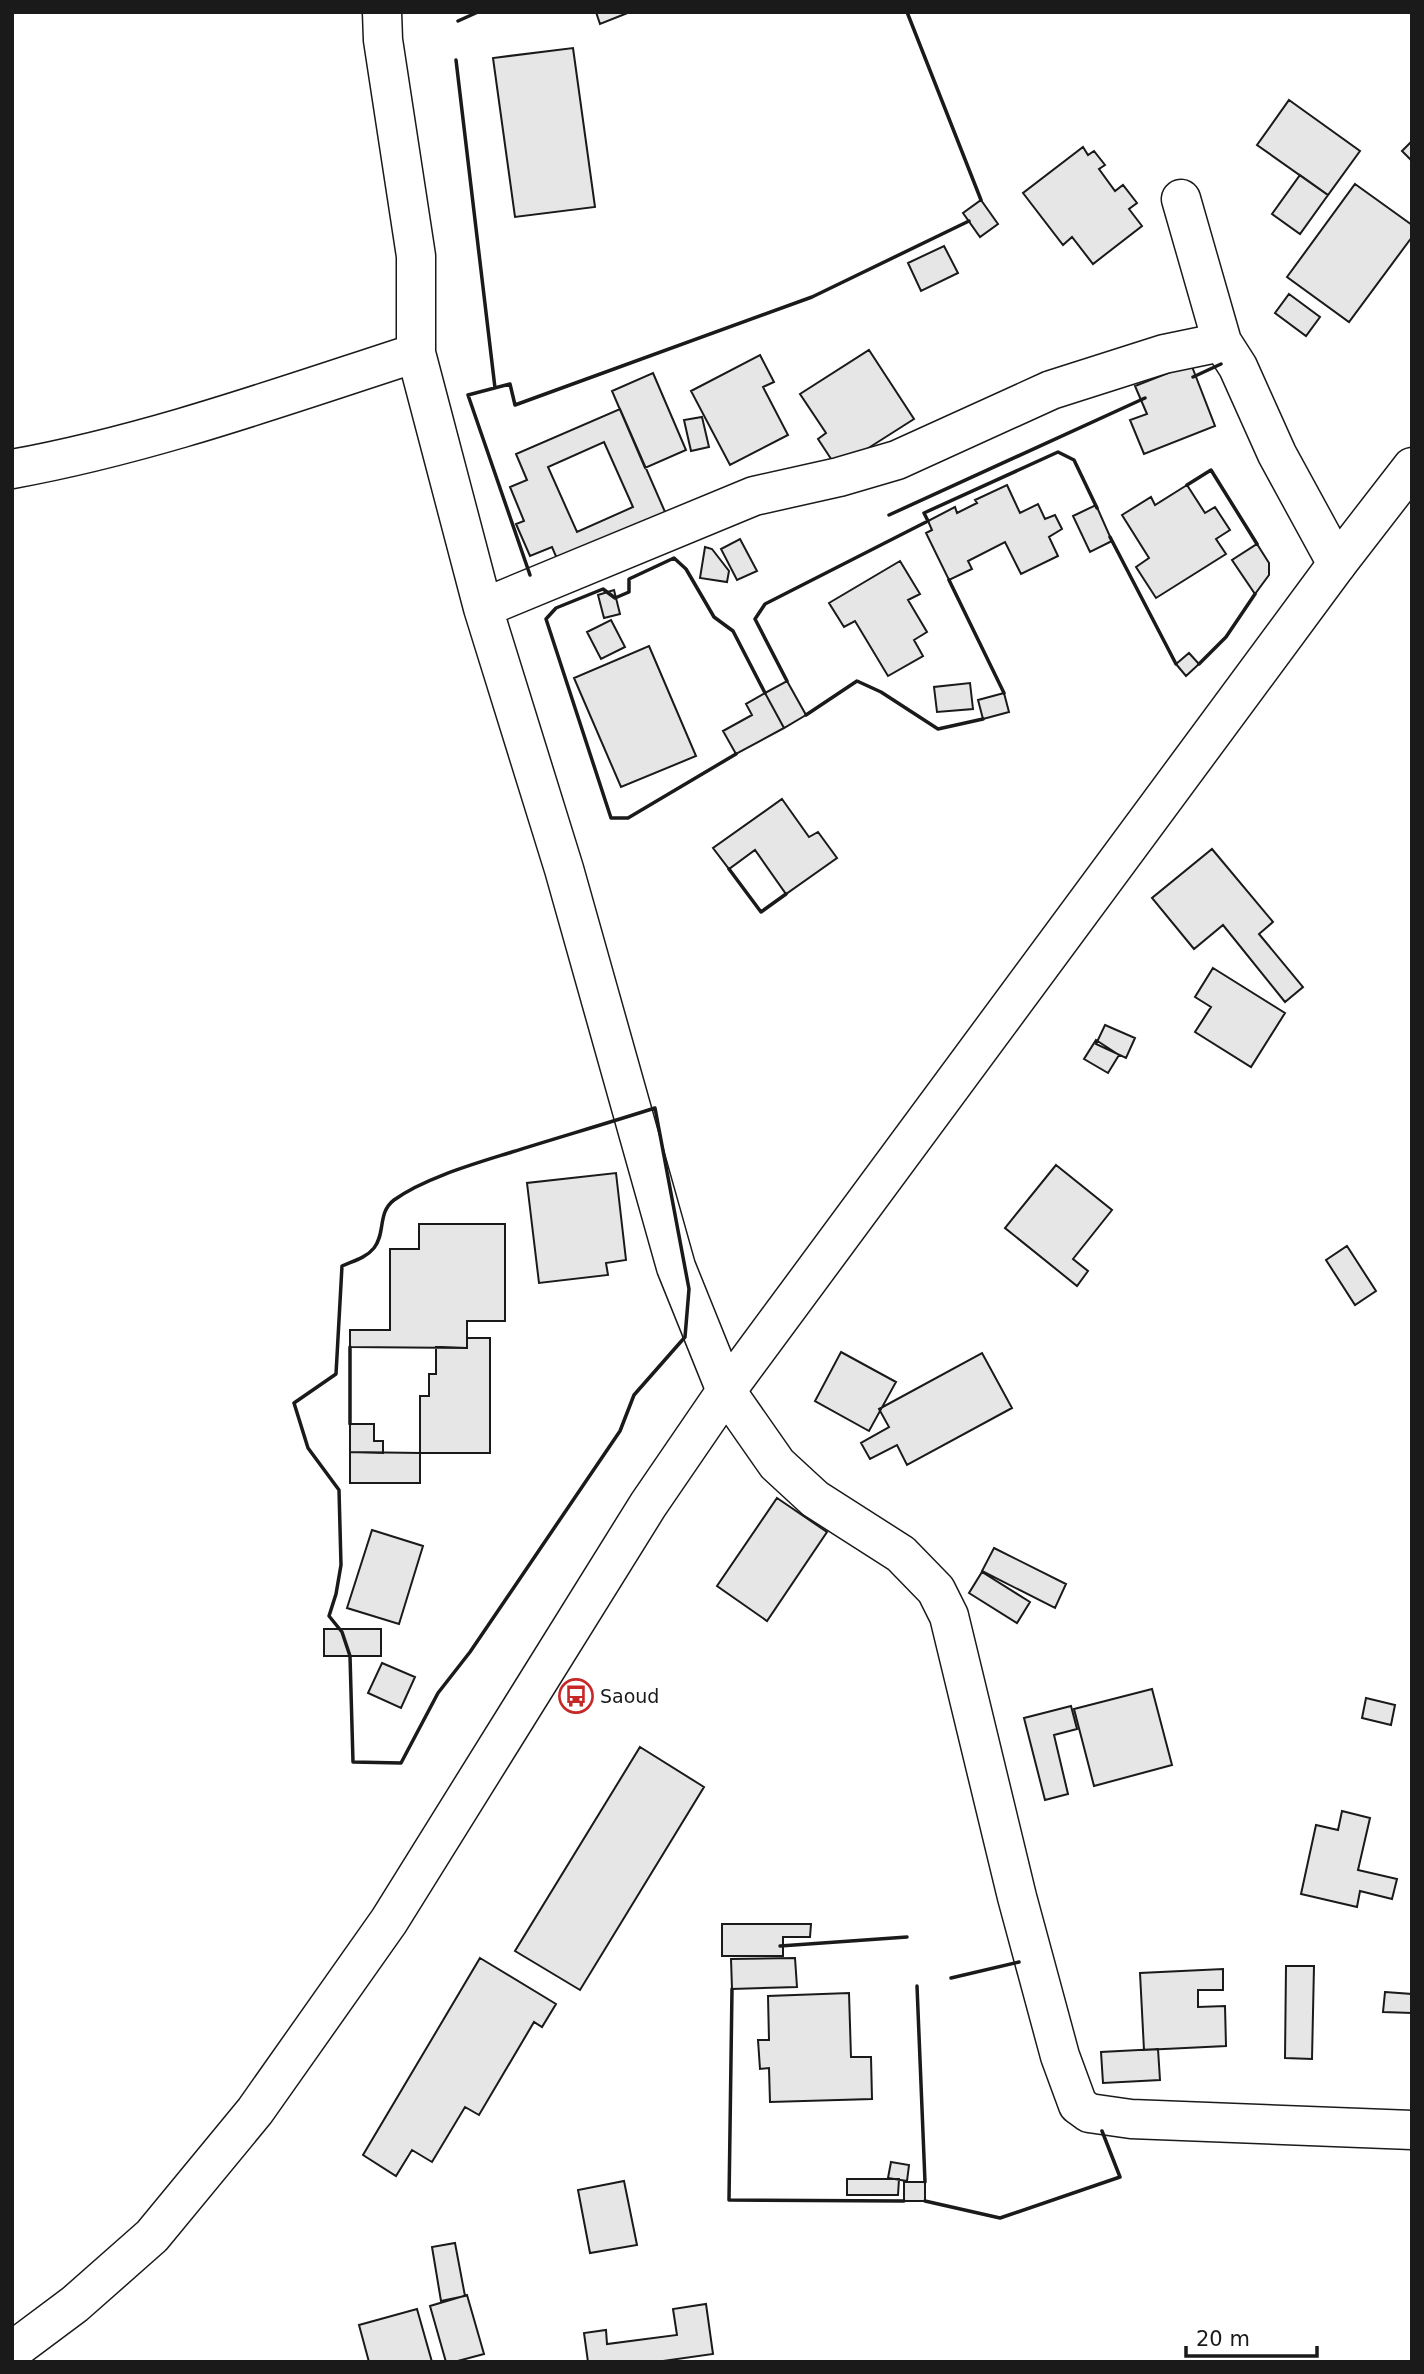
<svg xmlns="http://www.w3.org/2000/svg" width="1424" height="2374" font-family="'DejaVu Sans',sans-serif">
<rect width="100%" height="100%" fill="#fff"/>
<path fill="#e6e6e6" stroke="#1a1a1a" stroke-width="2" fill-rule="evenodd" d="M596,12H630L600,24Z
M573,48L595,207L515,217L493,58Z
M1289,100L1360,151L1328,195L1257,145Z
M1412,141V161L1402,151Z
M1083,147L1088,155L1094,151L1105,165L1099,169L1115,191L1123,185L1137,203L1129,209L1142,226L1093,264L1072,237L1063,245L1023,193Z
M1300,175L1328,195L1300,234L1272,214Z
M1355,184L1412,225V237L1349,322L1287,277Z
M981,200L998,224L980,237L963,213Z
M944,246L958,273L921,291L908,263Z
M1289,294L1320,317L1306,336L1275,313Z
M869,350L914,419L837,468L818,439L826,433L800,394Z
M760,355L774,382L763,387L788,435L730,465L691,391Z
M1191,364L1215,426L1144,454L1130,420L1147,414L1135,386Z
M653,373L686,450L645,468L612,391Z
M620,409L669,521L561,568L552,547L530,556L516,524L524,521L510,487L527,480L516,454ZM604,442L633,507L577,532L548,467Z
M702,417L709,447L691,451L684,420Z
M1007,485L1020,513L1038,504L1045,519L1055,515L1062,529L1049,537L1058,556L1021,574L1005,542L968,561L972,569L949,580L926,533L932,530L928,521L955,507L957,513L977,503L975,500Z
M1187,485L1205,513L1215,507L1230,530L1216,539L1226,554L1156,598L1136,567L1149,558L1122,515L1151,497L1155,505Z
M1096,505L1112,541L1090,552L1073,516Z
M740,539L757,571L737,580L721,549Z
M1257,544L1269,563V575L1255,594L1232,560Z
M705,547L712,549L729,571L727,582L700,578Z
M900,561L920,594L908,600L927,632L914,640L923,656L888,676L855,621L844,627L829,603Z
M614,590L620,614L604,618L598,595Z
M611,620L625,647L601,659L587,632Z
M649,646L696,756L621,787L574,678Z
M1189,653L1199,664L1186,676L1176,664Z
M787,681L806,715L784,728L765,693Z
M970,683L973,709L937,712L934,687Z
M765,693L784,728L736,754L723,731L752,715L746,704Z
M1004,693L1009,712L983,719L978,700Z
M782,799L809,837L818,832L837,858L786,894L755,850L729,869L713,848Z
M1212,849L1273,922L1259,934L1303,987L1285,1002L1223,925L1194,949L1152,898Z
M1213,968L1285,1013L1251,1067L1195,1032L1211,1007L1195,997Z
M1105,1025L1135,1038L1126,1058L1096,1044Z
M1096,1040L1119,1055L1108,1073L1084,1059Z
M1056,1165L1112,1210L1073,1259L1088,1271L1077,1286L1005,1228Z
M616,1173L626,1260L606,1263L608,1275L539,1283L527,1183Z
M419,1224H505V1321H467V1348L350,1347V1330H390V1249H419Z
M1347,1246L1376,1291L1355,1305L1326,1260Z
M467,1338H490V1453H420V1396H429V1374H436V1347L467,1348Z
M841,1352L896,1382L869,1431L815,1401Z
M982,1353L1012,1408L907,1465L897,1445L870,1459L861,1443L889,1427L879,1409Z
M350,1424H374V1441H383V1453L350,1452Z
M350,1452L420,1453V1483H350Z
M777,1498L827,1532L767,1621L717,1586Z
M372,1530L423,1546L399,1624L347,1608Z
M994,1548L1066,1584L1055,1608L982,1571Z
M982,1572L1030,1602L1017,1623L969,1593Z
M324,1629H381V1656H324Z
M382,1663L415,1677L401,1708L368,1693Z
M1152,1689L1172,1765L1094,1786L1074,1709Z
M1366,1698L1395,1705L1391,1725L1362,1718Z
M1071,1706L1077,1729L1054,1735L1068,1794L1045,1800L1024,1718Z
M640,1747L704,1787L580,1990L515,1951Z
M1342,1811L1370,1818L1358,1870L1397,1879L1392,1899L1360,1891L1357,1907L1301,1894L1316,1825L1338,1830Z
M722,1924H811L810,1937H783V1956H722Z
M480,1958L556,2004L542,2027L534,2022L479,2115L465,2107L432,2162L412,2150L396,2176L363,2155Z
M795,1958L797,1987L732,1989L731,1959Z
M1286,1966H1314L1312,2059L1285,2058Z
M1223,1969V1990H1198V2007L1225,2006L1226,2046L1144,2050L1140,1973Z
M1385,1992L1412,1994V2013L1383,2012Z
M849,1993L851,2057H871L872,2099L770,2102L769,2068L760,2069L758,2040H769L768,1996Z
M1158,2049L1160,2080L1103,2083L1101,2052Z
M891,2162L909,2165L907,2181L888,2178Z
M847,2179H899L898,2195H847Z
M624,2181L637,2245L590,2253L578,2190Z
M904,2182H925V2201H904Z
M455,2243L465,2296L441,2301L432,2247Z
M467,2295L484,2354L454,2362H446L430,2306Z
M706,2304L713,2354L656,2362H588L584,2333L606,2330L607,2344L677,2335L673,2309Z
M417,2309L432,2362H369L359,2325Z"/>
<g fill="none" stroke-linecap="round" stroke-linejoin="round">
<g stroke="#1a1a1a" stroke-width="41">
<path id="minor" d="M382,12L383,40L416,256V353L483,608L564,869L676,1267L726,1391L777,1464L815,1499L901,1554L936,1590L949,1616L1017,1897L1060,2056L1078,2105L1089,2113L1131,2119L1412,2130
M1181,199L1222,342
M12,469C150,444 283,396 416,353
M483,608L754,496L839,477L897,460L1051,390L1164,354L1222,342L1238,367L1277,454L1337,564"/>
</g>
<g stroke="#1a1a1a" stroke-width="41">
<path id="secondary" d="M12,2351L75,2304L152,2236L255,2111L389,1921L648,1505L726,1391L1337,564L1412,467"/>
</g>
<use href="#minor" stroke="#fff" stroke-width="38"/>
<use href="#secondary" stroke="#fff" stroke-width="38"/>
<path stroke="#1a1a1a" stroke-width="3.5" d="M907,12L981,200
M458,21L478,12
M456,60L495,388
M1193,377L1221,364
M1187,485L1211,470L1257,544
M889,515L1145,398
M1110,537L1176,664
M530,575L468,395L510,384L515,405L812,297L969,221
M949,580L1004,693
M1199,664L1226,637L1255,594
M787,681L755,619L765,604L928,521L924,513L1058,452L1074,460L1097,508
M806,715L857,681L881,692L938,729L983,719
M736,754L628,818H611L546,619L556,608L603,589L615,598L629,592V579L674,558L686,569L714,617L733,631L765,693
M729,869L761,912L786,894
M655,1108L689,1289L685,1337L634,1395L620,1431L470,1652L438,1693L401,1763L353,1762L350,1656L342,1632L329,1616L336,1594L341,1565L339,1490L308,1448L294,1403L336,1374L342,1266C353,1261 366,1258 374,1248C386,1233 377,1213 394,1200C424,1178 477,1163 512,1152C560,1137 608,1123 655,1108Z
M350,1347V1424
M780,1946L907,1937
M951,1978L1019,1962
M917,1986L925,2182
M732,1989L729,2200L904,2201
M925,2201L1000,2218L1120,2177L1102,2131"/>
</g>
<defs>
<g id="bus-ring" transform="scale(1.75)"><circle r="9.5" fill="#fff" stroke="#c62828" stroke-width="1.5"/><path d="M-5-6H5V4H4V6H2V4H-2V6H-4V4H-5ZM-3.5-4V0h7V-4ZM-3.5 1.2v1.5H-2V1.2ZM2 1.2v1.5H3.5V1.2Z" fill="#c62828"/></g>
</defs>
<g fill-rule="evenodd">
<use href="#bus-ring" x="576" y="1696"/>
</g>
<g text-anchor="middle" stroke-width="5" stroke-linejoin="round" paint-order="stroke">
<g font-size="19" fill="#1a1a1a" stroke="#fff" text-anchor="start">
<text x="600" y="1703">Saoud</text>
</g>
</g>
<rect width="1424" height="2374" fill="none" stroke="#1a1a1a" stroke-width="28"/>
<path d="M1186 2346v10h131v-10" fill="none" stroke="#1a1a1a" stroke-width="3.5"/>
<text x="1196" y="2346" font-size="21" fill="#1a1a1a" stroke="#ffffff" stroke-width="5" paint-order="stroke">20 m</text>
</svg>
